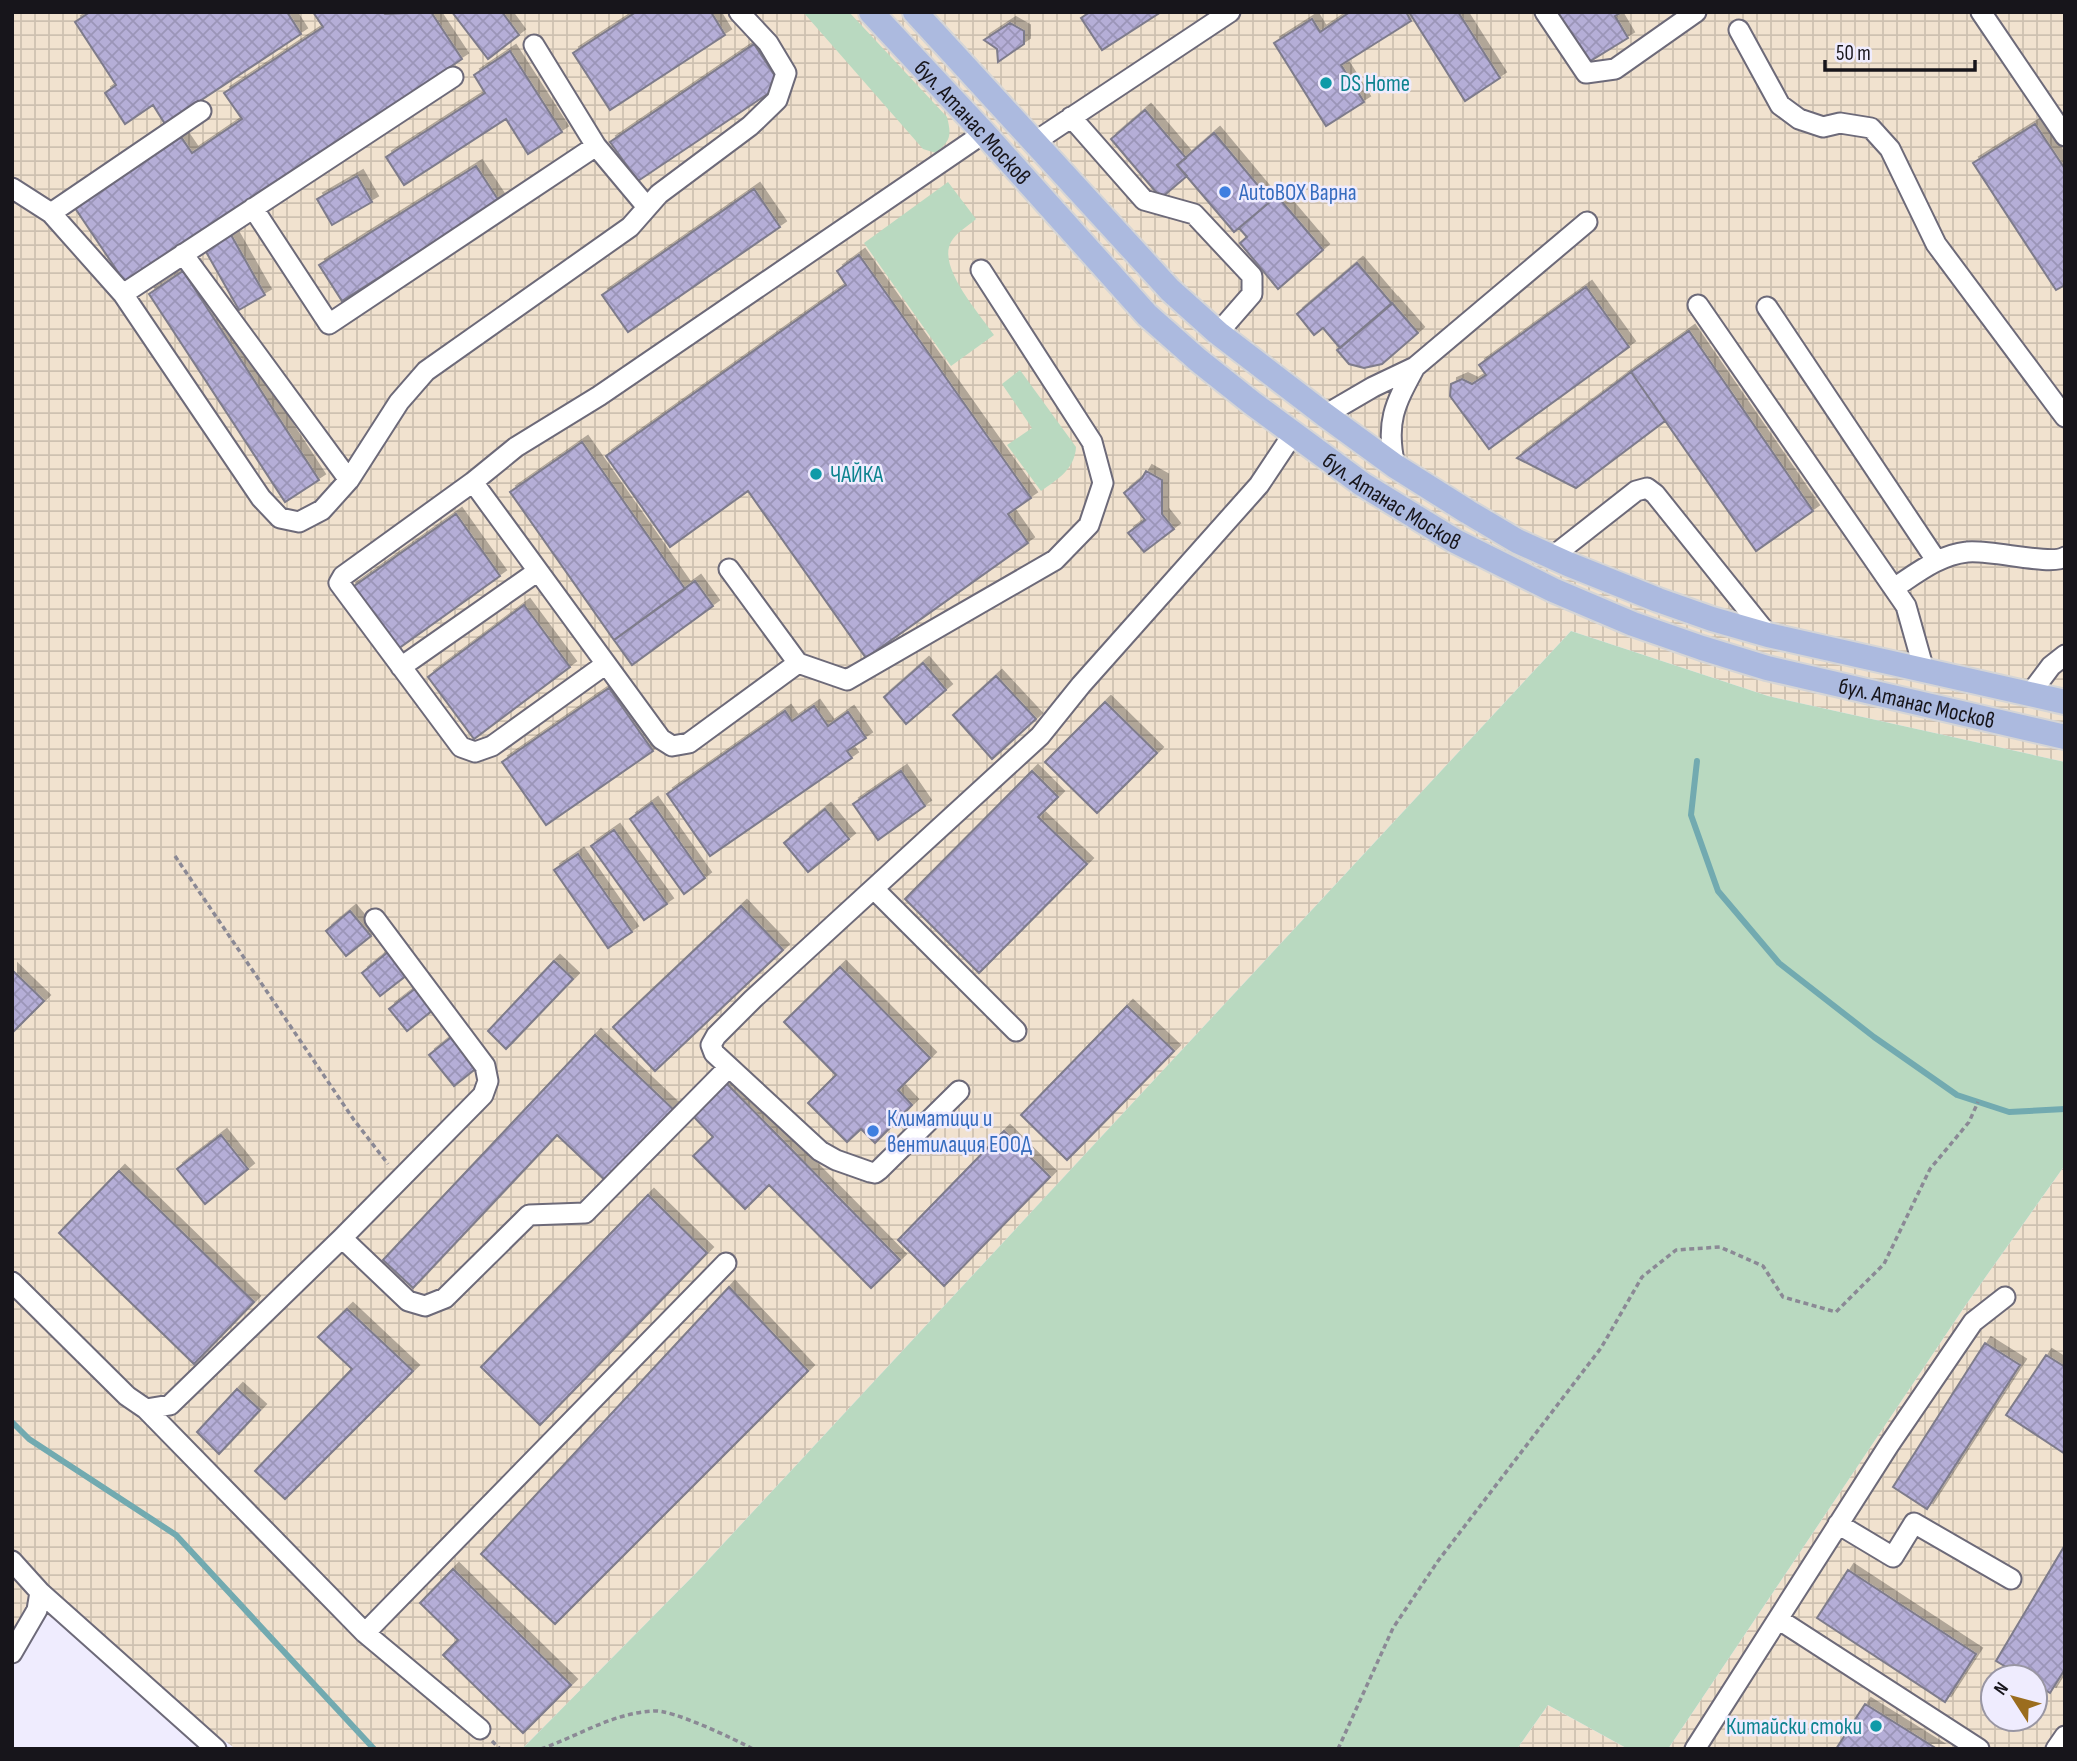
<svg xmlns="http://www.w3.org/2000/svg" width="2077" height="1761" font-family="'Sofia Sans Condensed',sans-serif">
<defs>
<pattern id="industrial-grid" width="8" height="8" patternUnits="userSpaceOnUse" patternTransform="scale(1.75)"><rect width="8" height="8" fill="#f1e2cf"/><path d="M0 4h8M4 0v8" fill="none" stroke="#cec1b1"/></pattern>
<pattern id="building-cross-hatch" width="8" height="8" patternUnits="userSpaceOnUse" patternTransform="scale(1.75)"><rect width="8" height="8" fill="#b5aed7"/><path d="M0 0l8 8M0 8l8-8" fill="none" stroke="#9b95b8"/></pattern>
<filter id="shadow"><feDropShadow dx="6" dy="-6" stdDeviation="0" flood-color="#0004"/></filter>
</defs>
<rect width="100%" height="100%" fill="#efecfe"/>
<path fill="url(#industrial-grid)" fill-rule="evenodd" d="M12,12H2065V762L1768,696L1571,631L697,1572L522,1749H236L45,1613L12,1647Z
M2065,1165V1749H1668L1965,1306ZM1993,1677H2035V1719H1993Z
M1548,1705L1628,1749H1517Z"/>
<path fill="#b9d9c0" d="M803,12H849L947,117C952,137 950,140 936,153L923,149Z
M948,182L976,219C968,226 956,233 951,242C937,267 980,314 994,335L951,366L864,243Z
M1020,370L1076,447C1075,469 1057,480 1041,491L1007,445L1032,428L1002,384Z
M1571,631L1768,696L2065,762V1165L1965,1306L1668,1749H1628L1548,1705L1517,1749H522L697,1572Z"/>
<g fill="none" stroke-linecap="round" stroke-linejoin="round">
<path stroke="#72aab0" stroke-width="6" d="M1697,761L1691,815L1718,891L1779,963L1874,1037L1957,1095L2009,1112L2065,1109
M12,1422L29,1439L176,1535L374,1749"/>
</g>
<path fill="url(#building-cross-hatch)" stroke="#7e7b8b" stroke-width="2" filter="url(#shadow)" d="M90,12H287L301,34L165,124L153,105L125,124L105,93L116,85L75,22Z
M313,12H383L385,14L431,12L462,59L126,284L75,208L181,137L192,153L242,119L224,93L323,27Z
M452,12H502L519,35L488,59Z
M636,12H711L725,35L610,110L573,53Z
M1090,12H1161L1102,50L1081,18Z
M1350,12H1406L1411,21L1341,65L1364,102L1326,126L1274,43L1312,19L1320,32Z
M1409,12H1458L1500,78L1465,101Z
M1556,12H1622L1615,16L1628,38L1587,63Z
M1010,23L1024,31V44L998,62L997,49L984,40Z
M754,44L781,85L638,181L610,142Z
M510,51L562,132L528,154L506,119L404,185L386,157L485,93L474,75Z
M1145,110L1186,158L1177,165L1187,176L1161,198L1111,139Z
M2035,124L2065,169V285L2056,290L1973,163Z
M1214,133L1271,201L1234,232L1177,165Z
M476,166L499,201L342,301L319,265Z
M357,176L372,202L332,225L317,199Z
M754,189L780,227L628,332L602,295Z
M1277,196L1323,250L1278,289L1240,243L1247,237L1239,228Z
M231,235L265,295L239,310L205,250Z
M859,255L1031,498L1008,514L1028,543L866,658L748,491L670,547L606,456L846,285L837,271Z
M1357,263L1392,304L1340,348L1323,328L1314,335L1297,314Z
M183,271L319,480L285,502L149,294Z
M1586,287L1629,347L1489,449L1450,396L1451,384L1462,379L1472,384L1486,375L1479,365Z
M1392,303L1418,333L1382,364L1364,368L1349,364L1337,350Z
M1689,331L1813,511L1756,551L1631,372Z
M1631,372L1665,421L1576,488L1517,458Z
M582,442L685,589L614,640L510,492Z
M1146,471L1162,480V514L1174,529L1144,552L1128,533L1145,520L1124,493L1142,478Z
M456,514L500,576L395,651L350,589Z
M695,581L713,606L632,665L614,640Z
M524,605L570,667L474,739L428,677Z
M923,663L946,690L906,724L884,697Z
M996,676L1036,719L992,759L953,715Z
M609,688L653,751L546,825L502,762Z
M1105,702L1157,753L1097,813L1045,762Z
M814,706L828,726L848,712L866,738L847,751L852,758L710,856L667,794L785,711L792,721Z
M901,771L925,806L878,840L853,804Z
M1032,771L1058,797L1038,817L1087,864L979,973L905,899Z
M652,803L705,878L684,894L630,819Z
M825,809L849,839L808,872L784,843Z
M614,830L667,904L644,920L591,846Z
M578,854L632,932L608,948L554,870Z
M741,906L783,950L655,1071L613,1027Z
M350,911L371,936L346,956L326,931Z
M388,952L407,975L380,996L362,973Z
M554,961L573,979L506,1049L488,1031Z
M840,967L930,1058L898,1090L912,1105L875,1143L861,1129L847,1142L808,1103L836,1075L784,1022Z
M12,970L44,1001L12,1033Z
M416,988L433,1010L407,1031L389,1009Z
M1127,1006L1174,1051L1067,1160L1021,1115Z
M454,1035L479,1066L454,1086L429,1055Z
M595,1035L676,1112L609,1184L557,1135L413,1288L383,1260Z
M726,1083L900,1260L871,1288L769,1185L745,1209L693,1156L713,1137L693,1116Z
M1004,1131L1050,1177L944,1286L898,1240Z
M221,1135L248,1169L205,1204L177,1169Z
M119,1171L254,1302L194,1364L59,1233Z
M648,1195L707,1253L540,1425L481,1367Z
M729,1287L808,1371L555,1624L481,1554Z
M347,1309L413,1371L285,1499L255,1471L352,1369L318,1337Z
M1985,1343L2020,1365L1927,1509L1893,1487Z
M2046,1355L2065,1367V1454L2006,1415Z
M237,1389L260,1410L219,1454L197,1432Z
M2065,1545V1669L2050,1693L2035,1684V1677H2023L1996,1661Z
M453,1569L571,1685L523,1733L443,1655L458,1640L420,1603Z
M1848,1570L1976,1654L1945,1702L1817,1618Z
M1865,1704L1937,1749H1836Z"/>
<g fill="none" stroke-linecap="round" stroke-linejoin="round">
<g stroke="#6d6a79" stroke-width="23">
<path id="minor" d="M1545,12L1586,73L1615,69L1696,12
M1981,12L2065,136
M1739,30L1780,105L1799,119L1823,127L1840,123L1871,128L1890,149L1936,244L2065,417
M534,45L596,146L647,207
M1071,117L1144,200L1194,214L1252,276V294L1218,333
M1033,143L1230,12
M12,188L51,213L123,294L261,498L280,518L299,522L322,510L349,480L399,402L426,371L630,227L659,194L750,126L777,100L786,73L768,43L739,12
M253,208L329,324L596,146
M51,213L201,111
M183,254L349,480
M981,270L1092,442L1103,483L1089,525L1055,560L847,680L798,663L689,743L672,746L661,739L473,482L516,447L599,396L984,133
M123,294L453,77
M1698,305L1906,606L1924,670
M1767,307L1936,560
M1325,415L1373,387L1415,367L1587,222
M1395,466C1385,422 1395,404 1415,367
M473,482L343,576L339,583L461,747L475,752L492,746L606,664
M1552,557L1636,491L1647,488L1655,494L1768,635
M729,569L798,663
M1894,588C1917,573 1939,555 1967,552C1990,549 2050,566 2065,557
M401,667L538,571
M2030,694L2051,666L2065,655
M874,889L1016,1031
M959,1091L879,1170L875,1173L870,1172L836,1160L820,1151L714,1053L711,1045L716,1036L753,999L1040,736L1081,685L1259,485L1293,434
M342,1238L408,1301L425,1306L445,1298L529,1215L585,1213L729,1067
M12,1282L127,1396L146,1409L170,1405L342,1238L483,1095L488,1081L485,1066L375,919
M146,1409L365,1633L480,1729
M1838,1524L1893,1557L1914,1523L2011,1579
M12,1561L40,1592L37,1610L12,1653
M40,1592L216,1749
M1778,1619L1979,1749
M365,1633L726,1263
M1695,1749L1889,1445L1973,1322L2005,1297
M2056,1749L2065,1736"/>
</g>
<g stroke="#d5d5d6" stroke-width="28">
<g id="major">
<path id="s1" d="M871,12L984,133L1147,315L1198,360L1252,403L1362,484L1455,541L1553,590L1633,624L1702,648L1767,668L2065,737"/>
<path d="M915,12L1170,290L1218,333L1325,415L1395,466L1468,512L1517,541L1568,564L1658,600L1712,619L1768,635L2065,702"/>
</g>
</g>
<path stroke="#8b8995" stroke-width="3.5" stroke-dasharray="5 3.5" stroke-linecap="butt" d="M175,856L354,1120L388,1164
M492,1741L500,1749
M541,1749C578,1736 613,1713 653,1711C672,1709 734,1739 753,1749
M1338,1749L1393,1628L1438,1561L1601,1348L1642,1277L1676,1250L1720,1247L1763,1266L1783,1297L1836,1312L1884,1264L1930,1169L1969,1122L1978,1102"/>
<use href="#minor" stroke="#fff" stroke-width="19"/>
<use href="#major" stroke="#acbadf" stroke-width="24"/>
</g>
<g fill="#0f9aa8" stroke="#efecfe" stroke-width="2.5">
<circle cx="1326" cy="83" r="7"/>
<circle cx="816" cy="474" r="7"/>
<circle cx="1876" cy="1726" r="7"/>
</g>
<g fill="#3f7fe0" stroke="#efecfe" stroke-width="2.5">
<circle cx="1225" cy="192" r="7"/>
<circle cx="873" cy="1131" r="7"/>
</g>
<g text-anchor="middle" stroke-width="5" stroke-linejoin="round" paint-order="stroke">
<g font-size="23" fill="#0d838f" stroke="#efecfe" text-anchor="start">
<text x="1340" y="91">DS Home</text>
<text x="830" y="482">ЧАЙКА</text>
<text x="1862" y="1734" text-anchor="end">Китайски стоки</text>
</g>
<g font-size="23" fill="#17151b" stroke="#efecfe">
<text dy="8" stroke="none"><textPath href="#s1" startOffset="150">бул. Атанас Москов</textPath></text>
<text dy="8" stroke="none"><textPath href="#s1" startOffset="718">бул. Атанас Москов</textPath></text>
<text dy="8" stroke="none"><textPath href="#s1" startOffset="1284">бул. Атанас Москов</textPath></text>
</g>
<g font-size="23" fill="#366cbe" stroke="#efecfe" text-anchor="start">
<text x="1239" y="200">AutoBOX Варна</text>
<text x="887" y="1126">Климатици и<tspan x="887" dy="26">вентилация ЕООД</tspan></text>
</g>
</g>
<rect width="2077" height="1761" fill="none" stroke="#17151b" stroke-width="28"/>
<g transform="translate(2014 1698) rotate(306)"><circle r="33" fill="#efecfe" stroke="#9996a3" stroke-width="2"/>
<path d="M0-5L12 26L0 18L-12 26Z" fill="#9b6d1e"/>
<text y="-10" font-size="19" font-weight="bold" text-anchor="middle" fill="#17151b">N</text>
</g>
<path d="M1825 60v10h150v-10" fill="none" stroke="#17151b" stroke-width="3.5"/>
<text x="1836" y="60" font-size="21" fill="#17151b" stroke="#efecfe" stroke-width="5" paint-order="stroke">50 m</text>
</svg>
